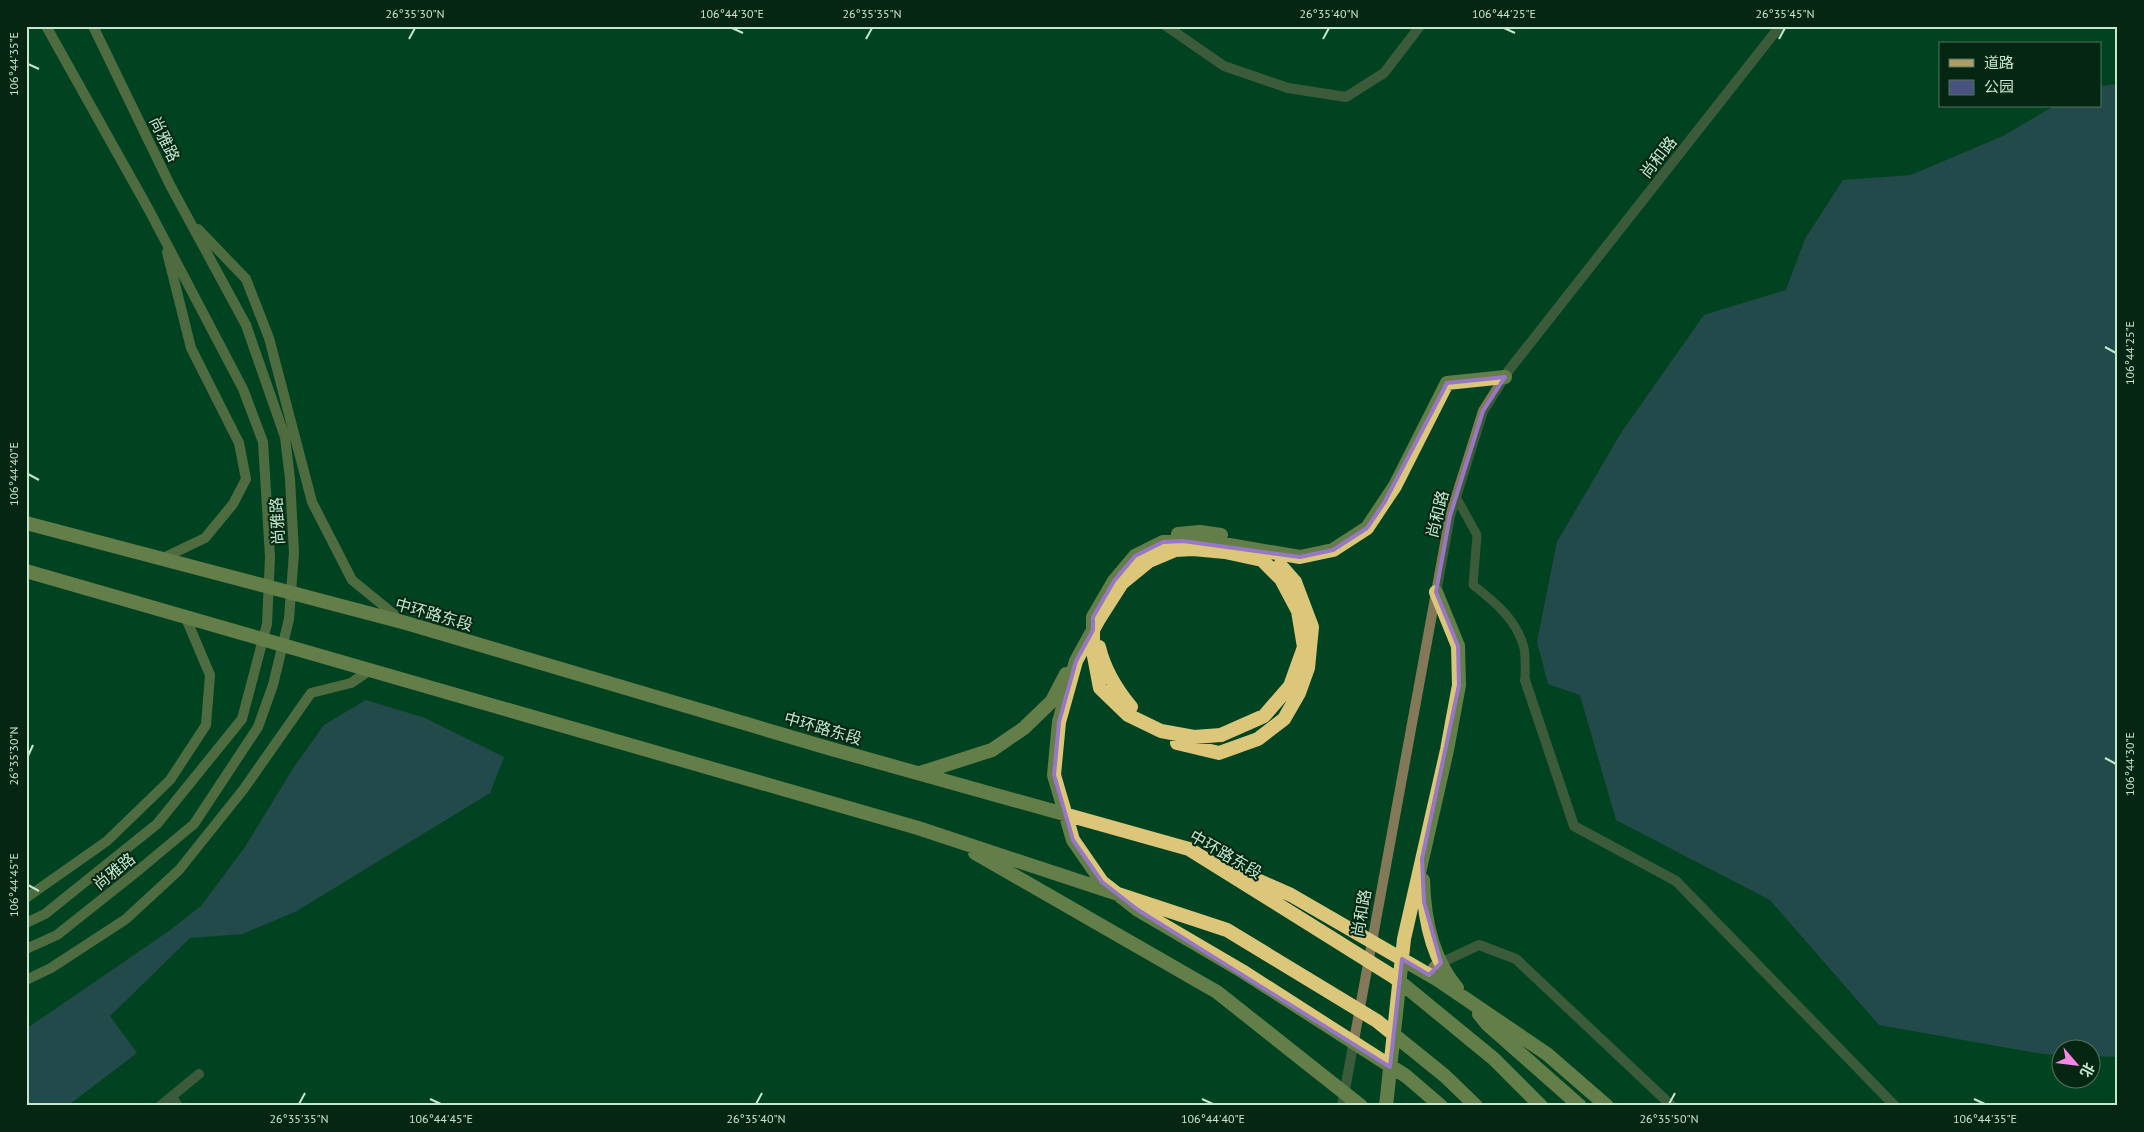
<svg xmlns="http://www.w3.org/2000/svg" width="2144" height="1132" font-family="'PT Sans','Noto Sans SC',sans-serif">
<rect width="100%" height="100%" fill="#024421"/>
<path fill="#49537f" d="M2118,84V1057L2092,1056V1050H2062L2061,1055L2043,1054L1879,1025L1770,900L1616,820L1580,695L1548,684L1537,642L1557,542L1621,433L1704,315L1786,290L1805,239L1843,180L1911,175L2003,136L2054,106H2100V86Z
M366,700L425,718L504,757L490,793L295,912L242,934L190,938L110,1016L137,1053L67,1106H26V1029L169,931L201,906L245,847L294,767L324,725Z"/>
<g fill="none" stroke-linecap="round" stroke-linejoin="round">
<path stroke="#837959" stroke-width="9" d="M1456,497L1477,535L1473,585C1495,602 1517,620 1524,648C1526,658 1525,670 1525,680"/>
<path stroke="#837959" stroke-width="10" d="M1166,26L1224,66L1288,88L1346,97L1384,73L1420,26
M1525,680L1574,826L1676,881L1895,1106
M1429,975L1434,966L1479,945L1516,959L1672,1106
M172,1097L178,1106
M160,1106L199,1074"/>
<path stroke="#837959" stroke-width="10" d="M1342,1106L1450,516L1483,411L1509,370L1780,26"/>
<path stroke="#ad9d69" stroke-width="10" d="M198,229L246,279L269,338L312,502L352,580L401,620
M161,559L205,538L233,504L246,479L239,443L191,348L167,252
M26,898L107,841L170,780L206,725L210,675L185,616
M26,923L45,914L157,824L242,719L267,624L270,557L263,442L243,389L149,210L46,26
M26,949L57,935L140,869L194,824L258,727L273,685L289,619L294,553L290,479L285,437L246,325L170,185L93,26
M26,980L51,968L126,919L179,870L243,790L311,693L351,683L370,670"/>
<path stroke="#dcc67a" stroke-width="14" d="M26,523L406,623L828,748L1189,849L1394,977L1494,1059L1541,1106
M1178,534L1200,532L1221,535
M26,571L918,828L1227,930L1377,1021L1445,1076L1476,1106
M1099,647C1104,668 1117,690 1131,707
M1177,743L1219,753L1258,739L1284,719L1299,693L1308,668L1312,627L1295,582L1280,565
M920,773L992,750L1024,728L1052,701L1066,674
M975,853L1217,992L1361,1106
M1237,871L1291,895L1438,980L1547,1054L1607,1106
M1423,880C1424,917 1432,959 1457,988
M1479,1014L1487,1024L1580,1106
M1386,1106L1404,939L1447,750L1459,685L1458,646L1436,592
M1441,1106L1406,1076L1242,971L1138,910L1102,882L1073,840L1054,775L1059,722L1076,661L1099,619L1122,583L1149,561L1175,550L1193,549L1225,552L1262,560L1281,579L1298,611L1304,647L1290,686L1264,716L1221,735L1194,737L1161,731L1128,715L1100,688L1093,651V617L1114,581L1135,556L1163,542H1212L1300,557L1333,550L1367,528L1395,486L1447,383L1505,377"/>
</g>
<path d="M0 0H2144V1132H0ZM1505,377L1483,411L1450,516L1436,592L1458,646L1459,685L1422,859L1424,902L1441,963L1429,975L1402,959L1390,1067L1138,910L1102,882L1073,840L1054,775L1059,722L1076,661L1093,630V617L1114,581L1135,556L1163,542L1183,541L1300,557L1333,550L1367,528L1384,503L1447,383Z" fill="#024421" fill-opacity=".55" fill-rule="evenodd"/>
<path fill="none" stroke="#9877c5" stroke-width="4" stroke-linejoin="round" d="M1505,377L1483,411L1450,516L1436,592L1458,646L1459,685L1422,859L1424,902L1441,963L1429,975L1402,959L1390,1067L1138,910L1102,882L1073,840L1054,775L1059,722L1076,661L1093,630V617L1114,581L1135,556L1163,542L1183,541L1300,557L1333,550L1367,528L1384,503L1447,383Z"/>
<path fill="none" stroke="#c3e8cd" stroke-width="2" d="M732,28L743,33M1504,28L1515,33M409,39L415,28M866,39L872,28M1323,39L1329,28M1779,39L1785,28M28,64L39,69M2105,347L2116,353M28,474L39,480M28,756L33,745M2105,758L2116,764M28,885L39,891M430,1099L441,1104M1202,1099L1213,1104M1974,1099L1985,1104M299,1104L305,1093M756,1104L762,1093M1669,1104L1675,1093"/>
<g text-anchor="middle" stroke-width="4" stroke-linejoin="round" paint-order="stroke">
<g font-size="16" fill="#c3e8cd" stroke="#052612">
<text transform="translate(165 139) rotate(64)" y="6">尚雅路</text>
<text transform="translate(1658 157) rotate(-52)" y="6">尚和路</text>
<text transform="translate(1437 514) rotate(-76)" y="6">尚和路</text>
<text transform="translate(277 521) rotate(-93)" y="6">尚雅路</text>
<text transform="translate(434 614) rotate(16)" y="6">中环路东段</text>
<text transform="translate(823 728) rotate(16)" y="6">中环路东段</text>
<text transform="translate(1226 854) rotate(30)" y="6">中环路东段</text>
<text transform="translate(114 871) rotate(-39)" y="6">尚雅路</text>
<text transform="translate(1361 913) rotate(-80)" y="6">尚和路</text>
</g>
</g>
<rect width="2144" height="1132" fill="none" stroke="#052612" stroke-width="55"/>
<rect x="1939" y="42" width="162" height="65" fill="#052612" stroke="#51745d"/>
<rect x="1949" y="59" width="25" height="8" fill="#ad9d69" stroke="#51745d"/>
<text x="1984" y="68" font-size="15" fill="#c3e8cd">道路</text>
<rect x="1949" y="80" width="25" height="15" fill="#49537f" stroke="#51745d"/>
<text x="1984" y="92" font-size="15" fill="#c3e8cd">公园</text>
<g transform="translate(2076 1064) rotate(118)"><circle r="24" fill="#052612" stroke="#51745d"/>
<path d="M0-4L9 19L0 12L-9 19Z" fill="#fa87e8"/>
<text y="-8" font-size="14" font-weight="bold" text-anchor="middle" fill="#c3e8cd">北</text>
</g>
<rect x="28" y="28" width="2088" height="1076" fill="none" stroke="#c3e8cd" stroke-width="2"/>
<g font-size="12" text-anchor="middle" fill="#c3e8cd">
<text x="415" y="18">26°35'30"N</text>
<text x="732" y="18">106°44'30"E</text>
<text x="872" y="18">26°35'35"N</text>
<text x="1329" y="18">26°35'40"N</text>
<text x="1504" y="18">106°44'25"E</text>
<text x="1785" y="18">26°35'45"N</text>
<text transform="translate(14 64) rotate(-90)" y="4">106°44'35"E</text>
<text transform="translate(2130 353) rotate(-90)" y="4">106°44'25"E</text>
<text transform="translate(14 474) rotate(-90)" y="4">106°44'40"E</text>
<text transform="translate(14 756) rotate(-90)" y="4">26°35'30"N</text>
<text transform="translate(2130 764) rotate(-90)" y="4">106°44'30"E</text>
<text transform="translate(14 885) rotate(-90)" y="4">106°44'45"E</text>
<text x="299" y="1123">26°35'35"N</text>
<text x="441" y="1123">106°44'45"E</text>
<text x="756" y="1123">26°35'40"N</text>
<text x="1213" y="1123">106°44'40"E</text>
<text x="1669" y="1123">26°35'50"N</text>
<text x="1985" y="1123">106°44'35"E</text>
</g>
</svg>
